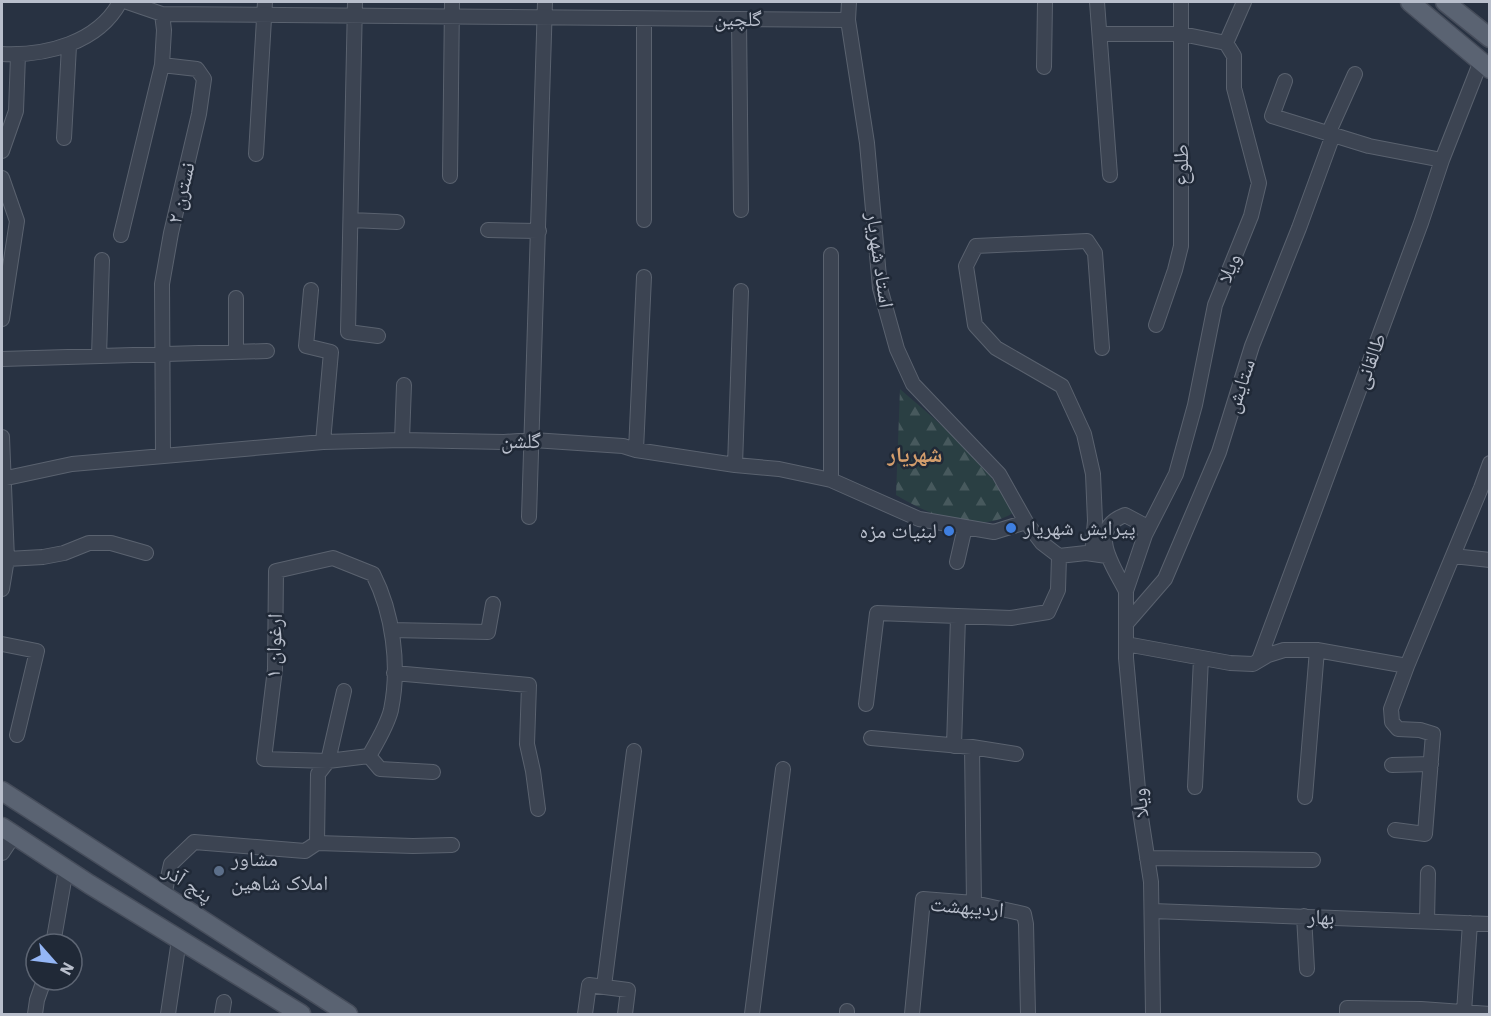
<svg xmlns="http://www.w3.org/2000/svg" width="1491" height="1016" font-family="'IBM Plex Sans','Noto Naskh Arabic',sans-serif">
<defs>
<pattern id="forest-firs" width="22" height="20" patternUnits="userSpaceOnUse" patternTransform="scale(1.5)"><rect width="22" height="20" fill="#2a3f43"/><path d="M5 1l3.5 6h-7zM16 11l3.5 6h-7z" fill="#47595d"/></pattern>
</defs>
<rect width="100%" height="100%" fill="#283242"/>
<path fill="url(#forest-firs)" d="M900,389C941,425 990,463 1013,513C976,535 931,516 896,495Z"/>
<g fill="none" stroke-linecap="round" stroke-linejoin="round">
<g stroke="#5a626f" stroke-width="16">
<path id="minor" d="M127,2L162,14L848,20
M355,2L348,332L378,336
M849,2L848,20L867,143L880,288L897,349L913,384L999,474L1026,522L1042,543L1059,556L1086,553L1107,556
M1097,2L1110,175
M644,19V220
M739,19L741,210
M1101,34H1182L1226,43
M2,54C46,56 98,43 120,2
M162,65L197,69L204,79L199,114L171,233L162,284L163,455
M1044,67L1045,2
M1285,81L1272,116L1369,146L1442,160
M1328,134L1355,74
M64,138L69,46
M2,151L16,111L18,55
M256,154L265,2
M450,176L452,2
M2,178L17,221L2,319
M351,220L397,222
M488,230L539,231
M121,235L162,65L164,30L162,14
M311,290L306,346L331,352L323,442
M1156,325L1175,270L1181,246V2
M236,352V298
M99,356L102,260
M2,359L267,351
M2,437L7,559L43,557L64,553L89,543H111L146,553
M402,440L404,385
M636,450L644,277
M735,465L741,291
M2,479L72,464L323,442L402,440L504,442L533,440L623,446L636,450L735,465L779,469L831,480L919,519L994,532L1026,522
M831,480V255
M529,517L545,2
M1145,535L1176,474L1195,405L1215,305L1251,216L1259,183L1234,88V56L1226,43L1244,2
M1092,554L1095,521L1093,474L1084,434L1062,386L996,348L975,325L966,266L976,246L1087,241L1095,253L1102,348
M1453,556L1490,560
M333,558L373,574C393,613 400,666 391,710C387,726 377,742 369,756L328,761L264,759L275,669L276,571Z
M957,562L965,527
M2,589L7,559
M1126,591C1114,567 1086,530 1125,515L1142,524L1145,535L1126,591V658L1140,811L1151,882L1153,1014
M1126,624L1165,579L1219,452L1252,346L1299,228L1333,135
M391,630L488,632L493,604
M2,644L37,651L17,735
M1126,644L1230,663L1253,664L1268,655L1284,650H1317L1407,666
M1259,660L1421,223L1442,160L1481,61
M394,673L529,685L527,744L533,771L538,809
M866,704L877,613L1011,618L1048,612L1058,590L1059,556
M871,738L972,747L1016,754
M954,746L958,617
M972,747L974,903
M369,756L380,769L433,772
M1392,765L1431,764
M1195,787L1201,658
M1305,797L1317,650
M1395,830L1425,834L1433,734L1420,730L1398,729L1392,722L1391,709L1407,666L1481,488L1490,463
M317,843L413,846L452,845
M2,853L14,835
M1147,858L1313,860
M164,895L171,864L194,842L305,851L317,843L318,774L328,761L344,691
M1153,911L1490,924
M1304,916L1307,969
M1427,921L1428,873
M53,944L66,869
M604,986L634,751
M1464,1012L1470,923
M35,1014L37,1000L44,980
M168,1014L179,940
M222,1014L224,1002
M585,1014L589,985L628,990L625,1014
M752,1014L783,769
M847,1014V1011
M912,1014L923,899L974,903L1024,914L1026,924L1028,1014
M1347,1014V1008L1421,1009L1490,1014"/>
</g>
<g stroke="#464d5b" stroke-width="21">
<path id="major" d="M1410,2L1490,69
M1445,2L1490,38
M2,791L348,1014
M2,827L89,884L301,1014"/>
</g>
<use href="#minor" stroke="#3c4452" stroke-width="14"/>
<use href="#major" stroke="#5a6372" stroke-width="18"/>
</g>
<g fill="#3f7fe0" stroke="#202937" stroke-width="2">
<circle cx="1011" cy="528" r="6"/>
<circle cx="949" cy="531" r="6"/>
</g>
<circle fill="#5c6f8a" stroke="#202937" stroke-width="2" cx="219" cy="871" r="6"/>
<g text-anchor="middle" stroke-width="5" stroke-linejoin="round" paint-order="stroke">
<g font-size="21" fill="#b9bfcc" stroke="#202937">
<text x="738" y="26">گلچین</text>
<text transform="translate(1181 165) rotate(-90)" y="7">طلوع</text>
<text transform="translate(181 193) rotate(-77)" y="7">نسترن ۲</text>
<text transform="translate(880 260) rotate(82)" y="7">استاد شهریار</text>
<text transform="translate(1229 268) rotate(-68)" y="7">ویلا</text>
<text transform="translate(1370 361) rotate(-70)" y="7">طالقانی</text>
<text transform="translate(1240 386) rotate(-72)" y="7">ستایش</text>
<text x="521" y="448">گلشن</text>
<text transform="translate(274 646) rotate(-88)" y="7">ارغوان ۱</text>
<text transform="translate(1140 803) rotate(-96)" y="7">ویلا</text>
<text transform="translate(188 883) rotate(33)" y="7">پنج آذر</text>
<text transform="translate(967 907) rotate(5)" y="7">اردیبهشت</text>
<text transform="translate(1321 917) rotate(2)" y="7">بهار</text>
</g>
<g font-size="21" fill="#b9bfcc" stroke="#202937" text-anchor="start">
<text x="1023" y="535">پیرایش شهریار</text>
<text x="937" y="538" text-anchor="end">لبنیات مزه</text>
<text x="231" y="866">مشاور<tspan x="231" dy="24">املاک شاهین</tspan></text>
</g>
<g font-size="22" font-weight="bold" fill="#d49e6c" stroke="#202937">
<text x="915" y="462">شهریار</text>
</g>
</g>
<rect width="1491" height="1016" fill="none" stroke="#b9bfcc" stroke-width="6"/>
<g transform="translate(54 962) rotate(118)"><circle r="28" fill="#202937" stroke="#5d6573" stroke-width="1.5"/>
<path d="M0-4.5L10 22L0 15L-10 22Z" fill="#94b6f6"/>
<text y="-9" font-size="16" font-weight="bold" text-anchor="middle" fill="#b9bfcc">N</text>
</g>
</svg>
